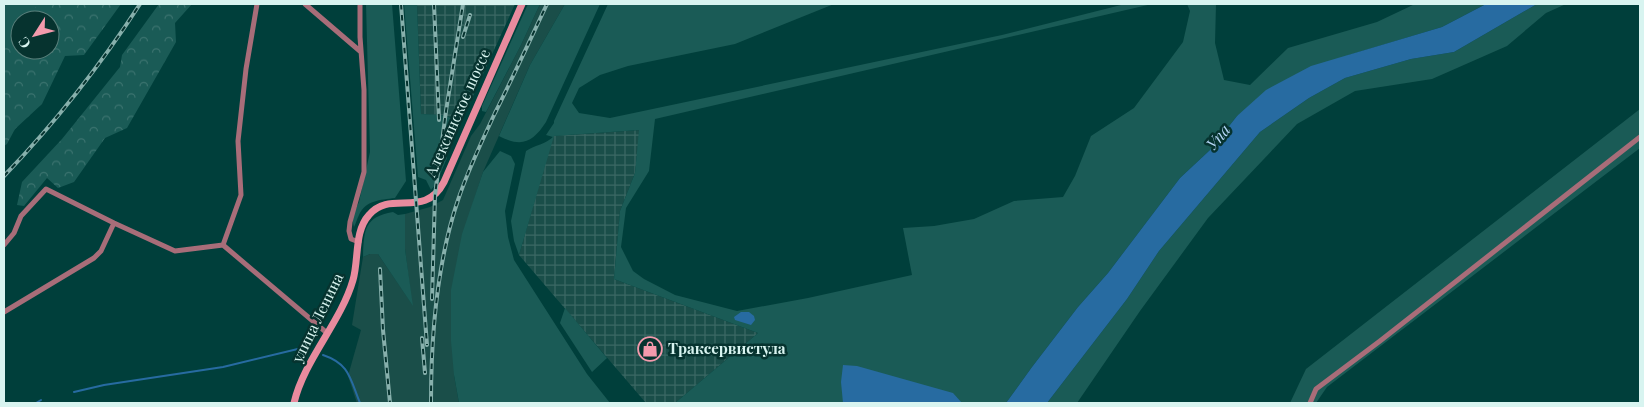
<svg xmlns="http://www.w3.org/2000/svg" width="1644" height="407" font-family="'Playfair Display',serif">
<defs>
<pattern id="industrial-grid" width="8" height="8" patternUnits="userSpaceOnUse" patternTransform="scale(1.25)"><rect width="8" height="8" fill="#1a4e49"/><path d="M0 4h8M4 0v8" fill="none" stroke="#3b6864"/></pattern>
<pattern id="forest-crowns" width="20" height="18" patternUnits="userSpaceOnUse" patternTransform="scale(1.25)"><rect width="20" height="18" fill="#1a5b56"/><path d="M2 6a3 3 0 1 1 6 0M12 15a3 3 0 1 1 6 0" fill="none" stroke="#3b736f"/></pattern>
</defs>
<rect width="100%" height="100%" fill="#003f3b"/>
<path fill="#1a4e49" d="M540,4H565L530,65L483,172L473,203L454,375L459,403H357L348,376L361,330L352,325L363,257L370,254H378L412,304L405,249V214L430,207L443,200L471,136L480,124L521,45Z"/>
<path fill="url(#industrial-grid)" d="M417,4H515L462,120L441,115L421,114Z
M640,130L635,173L620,211L614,279L758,333L675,403H646L519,255L553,136Z"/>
<path fill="#1a5b56" d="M4,4H41L29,20H20V33L4,55Z
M366,4H392L406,181L395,198C380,200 366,200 359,215C357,219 356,223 354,227L353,223V215L359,202L370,152Z
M404,4H417L421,114L441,115L455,119C447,130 438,145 447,158L436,184L431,190L426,180L418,177Z
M528,4H540L521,45L486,112L482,111V106Z
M565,4H600L546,122C533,142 522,148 499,136L530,65Z
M608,4H834L735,44L628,66L600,75L579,88L572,103L579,113L610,118L1002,35L1125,4H1152L655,119L649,171L626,208L621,247L633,271L644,279L675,295L737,311L808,298L912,275L903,228L934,226L974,219L1014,201L1063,197L1075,176L1091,136L1134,108L1183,42L1190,11L1187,4H1216L1215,43L1224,80L1250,85L1288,48L1377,22L1415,4H1486L1442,27L1349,55L1237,116L1210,150L1180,178L1108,273L1078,307L1032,367L1006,403H675L758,333L614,279L620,211L635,173L639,130L554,136L519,255L514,241L511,221L526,151C535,145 546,144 553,137L546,135L554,123V121Z
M1537,4H1566L1546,13L1507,46L1432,79L1355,91L1297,124L1208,218L1140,311L1077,403H1047L1127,299L1159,251L1260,132L1309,98L1345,78L1411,59L1454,52Z
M1640,109V148L1327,387L1316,403H1290L1306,369Z
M500,151L511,156L515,164L505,211L508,237L514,260L587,374L610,403H459L454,375L451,341V290L462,234L483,172Z
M393,212L398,215L405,214V249L413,306L378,254H370L363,257C364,230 364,217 393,212Z
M565,308L607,358L592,372L560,323Z"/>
<path fill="url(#forest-crowns)" d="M38,4H121L84,55L65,56L42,104L15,129L7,144L4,146V48L20,27V50H50V20H25Z
M159,4H192L175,23L176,42L127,128L105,138L74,182L58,188L47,178L24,206L17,205L22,182L62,139L120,67L122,55Z"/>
<path fill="#276ba1" d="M1486,4H1537L1454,52L1411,59L1345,78L1309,98L1260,132L1159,251L1127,299L1047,403H1006L1032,367L1078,307L1108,273L1180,178L1210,150L1237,116L1266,90L1311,66L1442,27Z
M741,312H749L754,316L755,320L751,325L735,320L734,317Z
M843,365L857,366L953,393L962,403H843L841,382Z"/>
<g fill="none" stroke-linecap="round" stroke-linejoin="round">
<path stroke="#276ba1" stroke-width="2" d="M323,355C350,364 350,379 360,403
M74,392L104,385L223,367L306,347
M36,403L41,400"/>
<path stroke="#a86d79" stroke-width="5" d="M305,4L361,52
M359,242L351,239L349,231L350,222L364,172V90L360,37V4
M4,245L14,233L21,216L46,189L114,223L175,251L223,245L327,333
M223,245L241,195L238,141L246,69L257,4
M4,312L94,258L101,251L114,223
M1310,403L1316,389L1380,341L1640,137"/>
<path stroke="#e88b9e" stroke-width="7" d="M294,403C304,360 341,322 353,280C359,260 354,231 369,215C391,189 424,220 444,182L522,4"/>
<g stroke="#87b0ac" stroke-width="4">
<path id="rail" d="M401,4L427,345
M434,4L439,120
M463,37L470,15
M4,176C55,123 100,66 140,4
M380,269L383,330L390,403
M432,299L435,195L446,111L463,4
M422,338L425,373
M431,402C431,337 437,262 458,200C468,170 482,141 495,113C513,77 530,40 547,4"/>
</g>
<use href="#rail" stroke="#06332f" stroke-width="2" stroke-dasharray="5.5" stroke-linecap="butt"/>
</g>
<defs>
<g id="shop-ring" transform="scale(1.25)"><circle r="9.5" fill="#06332f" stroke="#f39aac" stroke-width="1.5"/><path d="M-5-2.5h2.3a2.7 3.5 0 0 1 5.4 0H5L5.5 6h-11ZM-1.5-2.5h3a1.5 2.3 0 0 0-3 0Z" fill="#f39aac"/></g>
</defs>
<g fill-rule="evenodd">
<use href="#shop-ring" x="650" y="349"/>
</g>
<g text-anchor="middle" stroke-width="5" stroke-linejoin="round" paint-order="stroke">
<g font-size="15" fill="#d8f4f0" stroke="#06332f">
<text transform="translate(458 113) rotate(-66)" y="5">Алексинское шоссе</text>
<text transform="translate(318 318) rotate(-64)" y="5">улица Ленина</text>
</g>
<g font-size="15" font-weight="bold" fill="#d8f4f0" stroke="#06332f" text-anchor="start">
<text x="668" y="354">Траксервистула</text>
</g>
<g font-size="16" font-style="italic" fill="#b4d5f4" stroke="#06332f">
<text transform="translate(1218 137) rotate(-50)" y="6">Упа</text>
</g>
</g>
<rect width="1644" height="407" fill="none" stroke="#d8f4f0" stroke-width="10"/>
<g transform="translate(35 35) rotate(234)"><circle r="24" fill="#06332f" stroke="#5a807c"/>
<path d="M0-4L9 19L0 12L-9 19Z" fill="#f39aac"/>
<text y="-8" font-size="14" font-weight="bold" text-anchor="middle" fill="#d8f4f0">С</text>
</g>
</svg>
